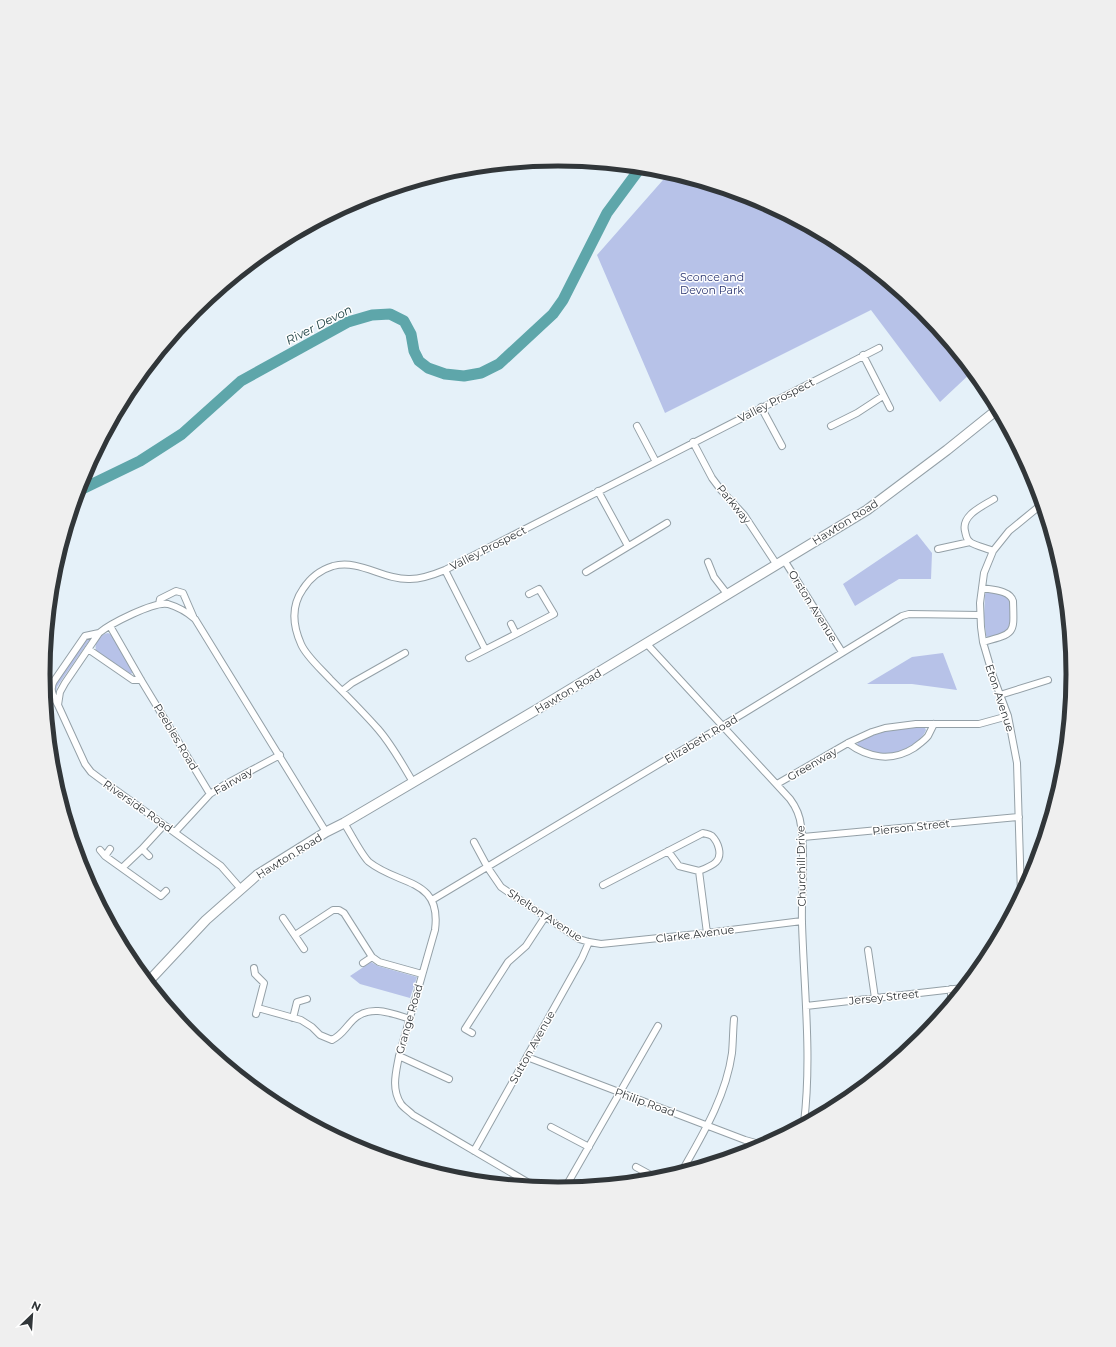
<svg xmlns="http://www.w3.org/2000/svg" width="1116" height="1347" font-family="Montserrat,sans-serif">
<rect width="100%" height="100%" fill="#e5f1f9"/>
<path fill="#b7c2e8" d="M670,172L755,198L844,245L922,310L973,371L940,402L871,310L665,413L597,255Z
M917,534L932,553L931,579H899L855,606L843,584Z
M986,592L1005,594L1010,599L1011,625L1007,632L989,638L986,636L984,617L985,595Z
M108,633L112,635L133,672L131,674L99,653L96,650C94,642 99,635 108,633Z
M93,635L61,681L57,687L55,697L53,689L54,683L86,638Z
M943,653L957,690L912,684H867L912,657Z
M922,727L925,728L926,730C924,735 921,738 916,742C897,757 879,756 857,746V745L859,740L885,731Z
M371,962L378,966L417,977L410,998L360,984L350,976Z"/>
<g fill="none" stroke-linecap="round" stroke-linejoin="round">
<path stroke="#5ea6aa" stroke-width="11" d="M78,491L140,461L182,434L241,381L348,322L372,315L390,314L404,321L411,334L414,351L419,361L428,368L445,374L464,376L481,373L499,364L553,314L563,300L607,213L641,167"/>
<g stroke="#94a0a7" stroke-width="8">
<path id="street" d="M863,355L890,408
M761,407L782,446
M637,426L656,462
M831,426L857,413L883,396
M693,442L712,478L721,490L744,515L777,565
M598,491L628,546
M938,549L970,542
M993,551C986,548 976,546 970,542C966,539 966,535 965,531C961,515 983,506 994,499
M784,560L842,652
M708,562L714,577L728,595
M445,570L485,649
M586,572L667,523
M982,588C992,590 1010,590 1013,601C1014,634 1016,633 983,642
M159,604L160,599L176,591L183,593L193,616
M110,626L141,680L210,794
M516,634L554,614L539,589L529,594
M646,643L790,799C796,807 800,816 801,826C806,858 801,891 802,923C804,989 812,1057 804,1123
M88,649L133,680H141
M469,658L516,634L511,624
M342,691L352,683L405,653
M1000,695L1048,680
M58,705C53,696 49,689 54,681L85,636L99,633
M848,743C868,758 892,762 914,748C919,744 924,741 928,736C930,732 932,728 934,724
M413,782C402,764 392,745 378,729C363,712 346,695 330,679C321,669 306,656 301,644C293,626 291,606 303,589C310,578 320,570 333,566C360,559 383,580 410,579C422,579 433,575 445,570L879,348
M777,784L848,743L872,732L885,728L916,724H979L1008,716
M344,823C350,832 362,856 369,862C399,886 442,878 435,930L399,1056C396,1072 391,1089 401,1104C404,1108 409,1111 413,1115L534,1186
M175,832L210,794L224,785L280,755
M803,837L1019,817
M474,842L488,868L501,887L514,896L579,939L589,942L601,944L707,933L802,921
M142,849L149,856
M100,850L105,856L161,896L166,891
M668,851L679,866L699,871
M105,856L110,849
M122,868L142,849L164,825
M603,885L703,833C706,834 709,834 712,836C718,842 723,855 716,862C712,866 704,869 699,871L707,933
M241,889L221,866L99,778L91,772L85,764L58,705L60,692L65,683L99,633C110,624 154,601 168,604C178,607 187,612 195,619L326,832
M1021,895L1017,763L1008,716L993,676L983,642L981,627L980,603L984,573L993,551L1009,531L1042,504
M432,900L744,713L902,616L909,614L980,615
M283,918L304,949
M295,935L333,910H339L344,913L372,957L379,962L422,974
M868,950L875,998
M363,963L372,957
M254,968L255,974L264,983L256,1014
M951,1003V989
M806,1006L963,988
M258,1008L301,1020L312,1027L320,1035L332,1040C343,1034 344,1029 353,1020C369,1004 391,1013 410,1019
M293,1018L297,1002L307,999
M472,1033L465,1029L508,962L526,946L545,917
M399,1056L449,1079
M527,1057L745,1140L763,1145
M551,1127L589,1147
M474,1151L582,958L589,942
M636,1167L658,1179
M682,1171C703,1134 726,1096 732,1053C733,1042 733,1030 734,1019
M565,1188L658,1026"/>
</g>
<g stroke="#94a0a7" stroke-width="11">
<path id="secondary" d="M148,982L206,920L257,875L326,832L344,823L541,707L867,510L947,450L998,409"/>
</g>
<use href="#street" stroke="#fff" stroke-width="6"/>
<use href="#secondary" stroke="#fff" stroke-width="9"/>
</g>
<g text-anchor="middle" stroke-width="3" stroke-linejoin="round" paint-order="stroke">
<g font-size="11" fill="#2b3671" stroke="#fff">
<text x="712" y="281">Sconce and<tspan x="712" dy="13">Devon Park</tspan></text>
</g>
<g font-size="11" fill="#313639" stroke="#fff">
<text transform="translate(776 400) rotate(-27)" y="4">Valley Prospect</text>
<text transform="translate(734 504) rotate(51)" y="4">Parkway</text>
<text transform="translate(845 522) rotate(-32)" y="4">Hawton Road</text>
<text transform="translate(488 548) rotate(-27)" y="4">Valley Prospect</text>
<text transform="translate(813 606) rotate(58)" y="4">Orston Avenue</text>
<text transform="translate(568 691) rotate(-31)" y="4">Hawton Road</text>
<text transform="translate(1000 698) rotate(72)" y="4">Eton Avenue</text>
<text transform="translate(176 737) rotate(59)" y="4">Peebles Road</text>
<text transform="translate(701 739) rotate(-31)" y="4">Elizabeth Road</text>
<text transform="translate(812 764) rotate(-30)" y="4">Greenway</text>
<text transform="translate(233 781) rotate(-30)" y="4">Fairway</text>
<text transform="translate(138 806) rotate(35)" y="4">Riverside Road</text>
<text transform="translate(911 827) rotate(-6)" y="4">Pierson Street</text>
<text transform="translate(289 856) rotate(-32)" y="4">Hawton Road</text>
<text transform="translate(801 866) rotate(-91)" y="4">Churchill Drive</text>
<text transform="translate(545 915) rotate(33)" y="4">Shelton Avenue</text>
<text transform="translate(695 934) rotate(-7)" y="4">Clarke Avenue</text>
<text transform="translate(884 997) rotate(-6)" y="4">Jersey Street</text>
<text transform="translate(409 1019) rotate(-74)" y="4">Grange Road</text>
<text transform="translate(532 1047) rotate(-61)" y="4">Sutton Avenue</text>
<text transform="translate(645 1102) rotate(20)" y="4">Philip Road</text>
</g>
<g font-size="12" font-style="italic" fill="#1a3e40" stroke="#fff">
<text transform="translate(319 325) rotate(-27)" y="4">River Devon</text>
</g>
</g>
<path d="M0 0H1116V1347H0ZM50 674a508 508 0 1 1 1016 0a508 508 0 1 1-1016 0Z" fill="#efefef" fill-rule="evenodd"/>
<path fill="none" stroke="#313639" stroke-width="5" d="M50 674a508 508 0 1 1 1016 0a508 508 0 1 1-1016 0Z"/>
<g transform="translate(32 1315) rotate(25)" stroke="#ffffff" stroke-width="3" paint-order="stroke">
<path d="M0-3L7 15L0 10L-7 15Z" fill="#313639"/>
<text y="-6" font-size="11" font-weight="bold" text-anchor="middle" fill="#313639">N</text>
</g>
</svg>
